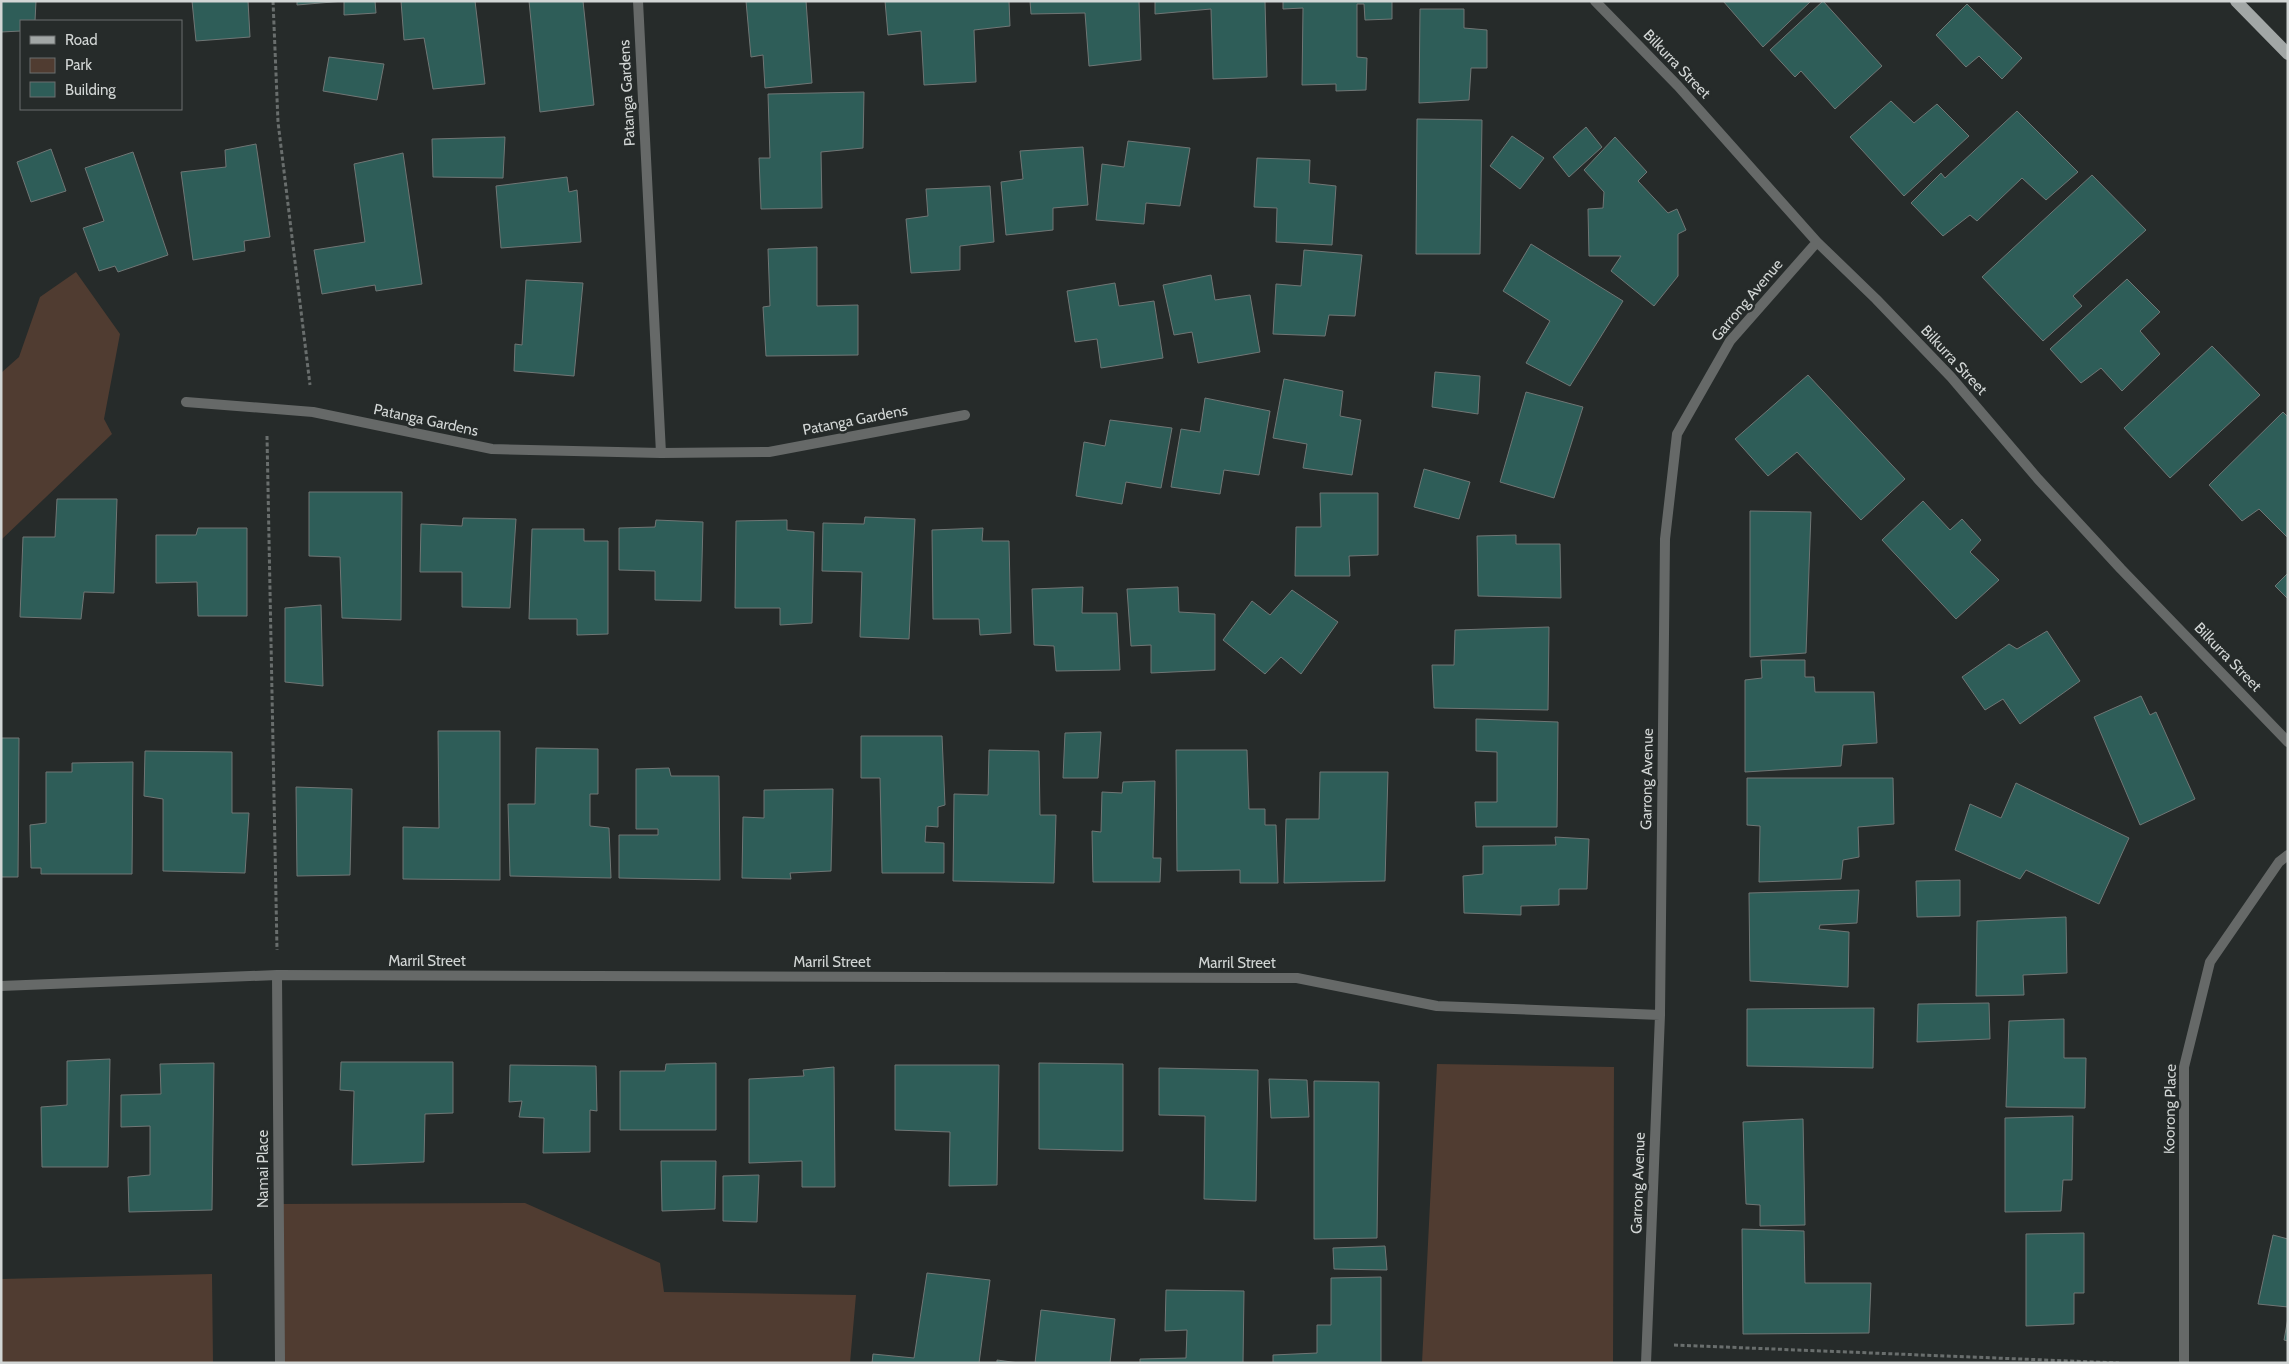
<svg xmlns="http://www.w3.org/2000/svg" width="2289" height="1364" font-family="Cabin,sans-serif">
<rect width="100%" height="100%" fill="#262b2a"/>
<path fill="#503c31" d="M76,272L120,334L104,419L112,434L1,540V373L19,357L40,297Z
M1437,1064L1614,1067L1613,1363H1422Z
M525,1203L660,1263L664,1292L856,1295L850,1363H281L279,1204Z
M212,1274L213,1363H1V1279Z"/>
<path fill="#2e5d58" stroke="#707675" d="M1,1H36L35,21H21V31L1,32Z
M192,1H248L250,37L196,41Z
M297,1H375L376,13L344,15V1L297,5Z
M401,1H475L485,84L433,89L424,38L404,40Z
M529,1H583L594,105L540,112Z
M746,1H806L812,83L765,88L763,55L751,57Z
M885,1H1009L1010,26L974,30L976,82L924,85L921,31L888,35Z
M1030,1H1139L1141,60L1089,66L1085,13L1031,14Z
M1155,1H1265L1267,77L1213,79L1211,9L1155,14Z
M1283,1H1392V19L1365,20L1364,4H1357V57L1367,58L1366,90L1336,91V84L1302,85L1303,8L1283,9Z
M1723,1H1811L1763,47Z
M1823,1L1882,66L1835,109L1801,71L1795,77L1770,50Z
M1967,4L2022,58L2002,79L1979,56L1966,67L1936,35Z
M1420,9H1464V28L1487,30V68H1471L1469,100L1419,103Z
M329,57L384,64L377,100L323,91Z
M864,92L863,148L821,152L822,208L761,209L759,158H770L768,94Z
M1891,101L1914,123L1937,104L1969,136L1904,196L1850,137Z
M2017,111L2078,172L2046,200L2022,178L1977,221L1970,215L1943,236L1911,203L1941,173L1945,178Z
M1417,119L1482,120L1480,254H1416Z
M1586,127L1602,147L1569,177L1553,157Z
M1512,136L1544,158L1520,189L1490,166Z
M505,137L503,178L433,177L432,139Z
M1615,137L1647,172L1638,181L1668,213L1677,209L1686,230L1678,234V276L1654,306L1611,271L1621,256H1589L1588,209L1603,208L1604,192L1584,170Z
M1128,141L1190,148L1180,206L1146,203L1144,224L1096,220L1102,164L1124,167Z
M256,144L270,237L244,241L245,251L193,260L181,172L226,167L225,150Z
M1083,147L1088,205L1053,208V230L1006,235L1001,182L1023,179L1020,151Z
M51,149L66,191L31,202L17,162Z
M133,152L168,255L118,272L115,266L99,271L83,228L104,221L85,168Z
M403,153L422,284L376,291L375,285L322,294L314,250L365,242L354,164Z
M1257,158L1310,160L1309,183L1336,186L1332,245L1276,242L1277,208L1254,207Z
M2092,175L2146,230L2073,296L2082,306L2043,341L1982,277Z
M567,177L569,192L577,190L581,242L501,248L496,186Z
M990,186L994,242L960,246V270L911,273L906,219L928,216L926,189Z
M1531,244L1623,301L1570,386L1526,363L1550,321L1503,291Z
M817,247V306L858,305V355L766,356L763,307L770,306L768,249Z
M1304,250L1362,255L1355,316L1329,315L1325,336L1273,334L1276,284L1301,286Z
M1211,275L1215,300L1250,295L1260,352L1198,363L1192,332L1174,335L1163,285Z
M2127,279L2160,312L2140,331L2160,354L2122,391L2101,368L2081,383L2050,349Z
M526,280L583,283L574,376L514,371L515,344L522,345Z
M1115,283L1119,306L1154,301L1163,358L1101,368L1097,339L1075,342L1067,291Z
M2212,346L2260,395L2170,478L2124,428Z
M1435,372L1480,376L1478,414L1432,407Z
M1808,375L1905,479L1861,520L1797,452L1768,476L1735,439Z
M1284,379L1343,391L1340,416L1361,420L1352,475L1303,468L1307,444L1273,438Z
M1526,392L1583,407L1554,498L1500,482Z
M1205,398L1270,411L1259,475L1224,470L1220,494L1171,487L1181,429L1200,432Z
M2283,412L2288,417L2287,537L2259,509L2242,521L2209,485Z
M1110,420L1172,428L1161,488L1126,482L1122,504L1076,496L1084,442L1105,446Z
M1424,469L1470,482L1459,519L1414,507Z
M309,492H402L401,620L342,618L340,557L309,556Z
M1320,493H1378V555L1349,556L1350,576H1295L1296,527H1321Z
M57,499H117L114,593L84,592L81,619L20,617L23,537H55Z
M1923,501L1950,530L1962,519L1981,540L1970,552L1999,580L1956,619L1882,540Z
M1750,511L1811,512L1806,653L1750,657Z
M865,517L915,519L909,639L860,637L862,572L822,571L823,523L864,524Z
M463,518L516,519L510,608L462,607V572H420L421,524L462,526Z
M656,520L703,522L701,601L655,600V571L619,570V528L655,527Z
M787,520V530L814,532L812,623L780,625V608H735L736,521Z
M198,528H247V616H198L197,582L156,583V535H196Z
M983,528L982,541H1009L1011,633L980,635L979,619H933L932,530Z
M532,529H584V541H608V634L577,635V619H529Z
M1516,535V544H1560L1561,598L1478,596L1477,536Z
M2288,573V599L2275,586Z
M1083,587L1082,613H1117L1120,670L1056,671L1054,646L1034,645L1032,589Z
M1178,587L1179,612L1215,614V670L1151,673V645L1131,646L1127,589Z
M1292,590L1338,622L1301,674L1281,657L1265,674L1223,640L1252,601L1270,615Z
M321,605L323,686L285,682V608Z
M1549,627L1548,710L1434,708L1432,665H1454L1455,630Z
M2047,631L2080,681L2020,724L2003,699L1985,710L1962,677L2009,644L2017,649Z
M1761,660H1805V677H1814L1815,692H1874L1877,743L1843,745L1841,766L1745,772V680L1762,678Z
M2141,696L2150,715L2156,712L2195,799L2140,825L2094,717Z
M1476,719L1558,722L1557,827H1476L1475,802H1497V752L1476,751Z
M438,731H500V880L403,879V827L439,828Z
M1101,732L1098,778H1063L1065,733Z
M861,736H942L945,805L938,807V827L926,826L925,842L944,843V873H882L880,778H861Z
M1,738H19L18,877H1Z
M536,748L598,749V794H590V826L609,828L611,878L510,876L508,804H535Z
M989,750L1039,751L1040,815H1056L1054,883L953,881L954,794L988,795Z
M1176,750H1247L1249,809H1265V825H1276L1278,883H1240V870L1177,871Z
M145,751L232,752V813H249L245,873L163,871V799L144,796Z
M133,762L132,874H41V868H31L30,825L46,823V772H72V763Z
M669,768L671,776H719L720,880L619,878V835H658V829H636V769Z
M1320,772H1388L1385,881L1284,883L1286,819H1319Z
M1747,778H1893L1894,824L1858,827L1859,857L1843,860L1841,879L1759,882L1760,826L1747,825Z
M1155,781L1153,858H1161L1160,882H1093L1092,831L1101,832L1102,792L1122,793L1123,782Z
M2016,783L2129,838L2099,904L2026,870L2020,879L1955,850L1970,804L2001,818Z
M296,787L352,789L350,875L297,876Z
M833,789L831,871L790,873L791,879L742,878L743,817L764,818V790Z
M1555,837L1589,839L1587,889H1559V905L1521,906V915L1464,913L1463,876L1483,874V846L1556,845Z
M1960,880V916L1917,917L1916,881Z
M1859,890L1857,923L1820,925L1819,929L1849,932L1848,987L1750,981L1749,893Z
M2066,917L2067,973L2023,975L2024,995L1976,996L1977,921Z
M1989,1003L1990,1039L1917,1042L1918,1004Z
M1874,1008L1873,1068L1747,1066V1009Z
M2064,1019V1058H2086L2085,1108L2006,1107L2009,1021Z
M110,1059L108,1167H42L41,1107L67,1105V1061Z
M341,1062H453V1113L425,1114L424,1162L352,1165L354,1091L340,1090Z
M214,1063L212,1210L129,1212L128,1177L150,1175V1126L121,1127V1095L161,1094L160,1064Z
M716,1063V1130H620V1071H665L666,1064Z
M1039,1063L1123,1064V1151L1039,1149Z
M510,1065L596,1066L597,1111L590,1110V1152L543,1153L544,1118L519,1117L522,1101L509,1102Z
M895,1065H999L997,1185L949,1186L950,1132L895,1130Z
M834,1067L835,1187H802V1161L749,1163V1079L804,1076L803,1070Z
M1159,1068L1258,1070L1256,1201L1204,1199L1205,1116L1159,1115Z
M1269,1079L1307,1080L1309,1117L1271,1118Z
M1314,1081L1379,1082L1377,1238L1314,1239Z
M2073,1116L2072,1180H2063L2061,1211L2005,1212V1118Z
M1803,1119L1805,1225L1760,1226V1205L1746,1204L1743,1122Z
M661,1161H716L715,1209L662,1211Z
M759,1175L757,1222L723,1221V1176Z
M1742,1229L1804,1231L1805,1283H1871L1869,1333L1743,1334Z
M2084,1233V1293H2074V1324L2026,1326V1234Z
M2273,1235L2288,1239V1307L2258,1304Z
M1385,1246L1387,1270L1334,1269L1333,1248Z
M927,1273L990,1280L979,1363H872L873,1354L914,1358Z
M1381,1277V1363H1273V1355L1317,1353V1325H1331V1278Z
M1166,1290L1244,1291L1243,1363H1140V1359L1186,1358L1187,1330L1165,1331Z
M1041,1310L1115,1319L1110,1363H1035Z
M2288,1318V1341L2284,1340Z
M997,1360L1019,1363H997Z"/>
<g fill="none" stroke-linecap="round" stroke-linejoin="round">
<path stroke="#696e6d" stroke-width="3" stroke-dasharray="4 2.5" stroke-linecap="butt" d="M273,1L278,122L310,385
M267,436L277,950
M1674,1345L2119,1363"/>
<path stroke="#666968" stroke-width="10" d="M1595,1L1678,86L1817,242L1876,299L1951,377L2038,479L2121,569L2288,742
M186,402L313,412L492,449L661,453L638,1
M661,453L769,452L965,415
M277,975L280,1363
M1,986L277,975L1297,978L1437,1006L1660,1015
M1646,1363L1660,1015L1665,539L1677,434L1730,341L1817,242
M2184,1363V1067L2210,962L2279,862L2288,855"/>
<path stroke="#a2a7a6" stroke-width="12" d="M2236,1L2288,54"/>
</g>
<g text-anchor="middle" stroke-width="5" stroke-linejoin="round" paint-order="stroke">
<g font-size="15" fill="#d2d6d5" stroke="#262b2a">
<text transform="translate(1677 64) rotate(46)" y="5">Bilkurra Street</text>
<text transform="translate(627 93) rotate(-93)" y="5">Patanga Gardens</text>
<text transform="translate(1747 300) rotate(-50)" y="5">Garrong Avenue</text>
<text transform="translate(1954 360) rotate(47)" y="5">Bilkurra Street</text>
<text transform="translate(426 420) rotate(12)" y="5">Patanga Gardens</text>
<text transform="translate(855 420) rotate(-11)" y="5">Patanga Gardens</text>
<text transform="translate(2228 657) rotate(46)" y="5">Bilkurra Street</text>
<text transform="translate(1647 779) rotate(-89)" y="5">Garrong Avenue</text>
<text x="427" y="966">Marril Street</text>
<text x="832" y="967">Marril Street</text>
<text x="1237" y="968">Marril Street</text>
<text transform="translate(2170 1109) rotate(-89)" y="5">Koorong Place</text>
<text transform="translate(263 1169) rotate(-90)" y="5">Namai Place</text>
<text transform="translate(1638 1183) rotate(-88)" y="5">Garrong Avenue</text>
</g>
</g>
<rect width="2289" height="1364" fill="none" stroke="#d2d6d5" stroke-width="5"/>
<rect x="20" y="20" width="162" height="90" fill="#262b2a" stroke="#6b6f6e"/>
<rect x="30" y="36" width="25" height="8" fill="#a2a7a6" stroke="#6b6f6e"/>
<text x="65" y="45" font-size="15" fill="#d2d6d5">Road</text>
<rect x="30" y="58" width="25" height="15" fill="#503c31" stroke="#6b6f6e"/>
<text x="65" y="70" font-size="15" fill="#d2d6d5">Park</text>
<rect x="30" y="82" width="25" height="15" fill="#2e5d58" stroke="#6b6f6e"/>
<text x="65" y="95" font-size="15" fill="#d2d6d5">Building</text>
</svg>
